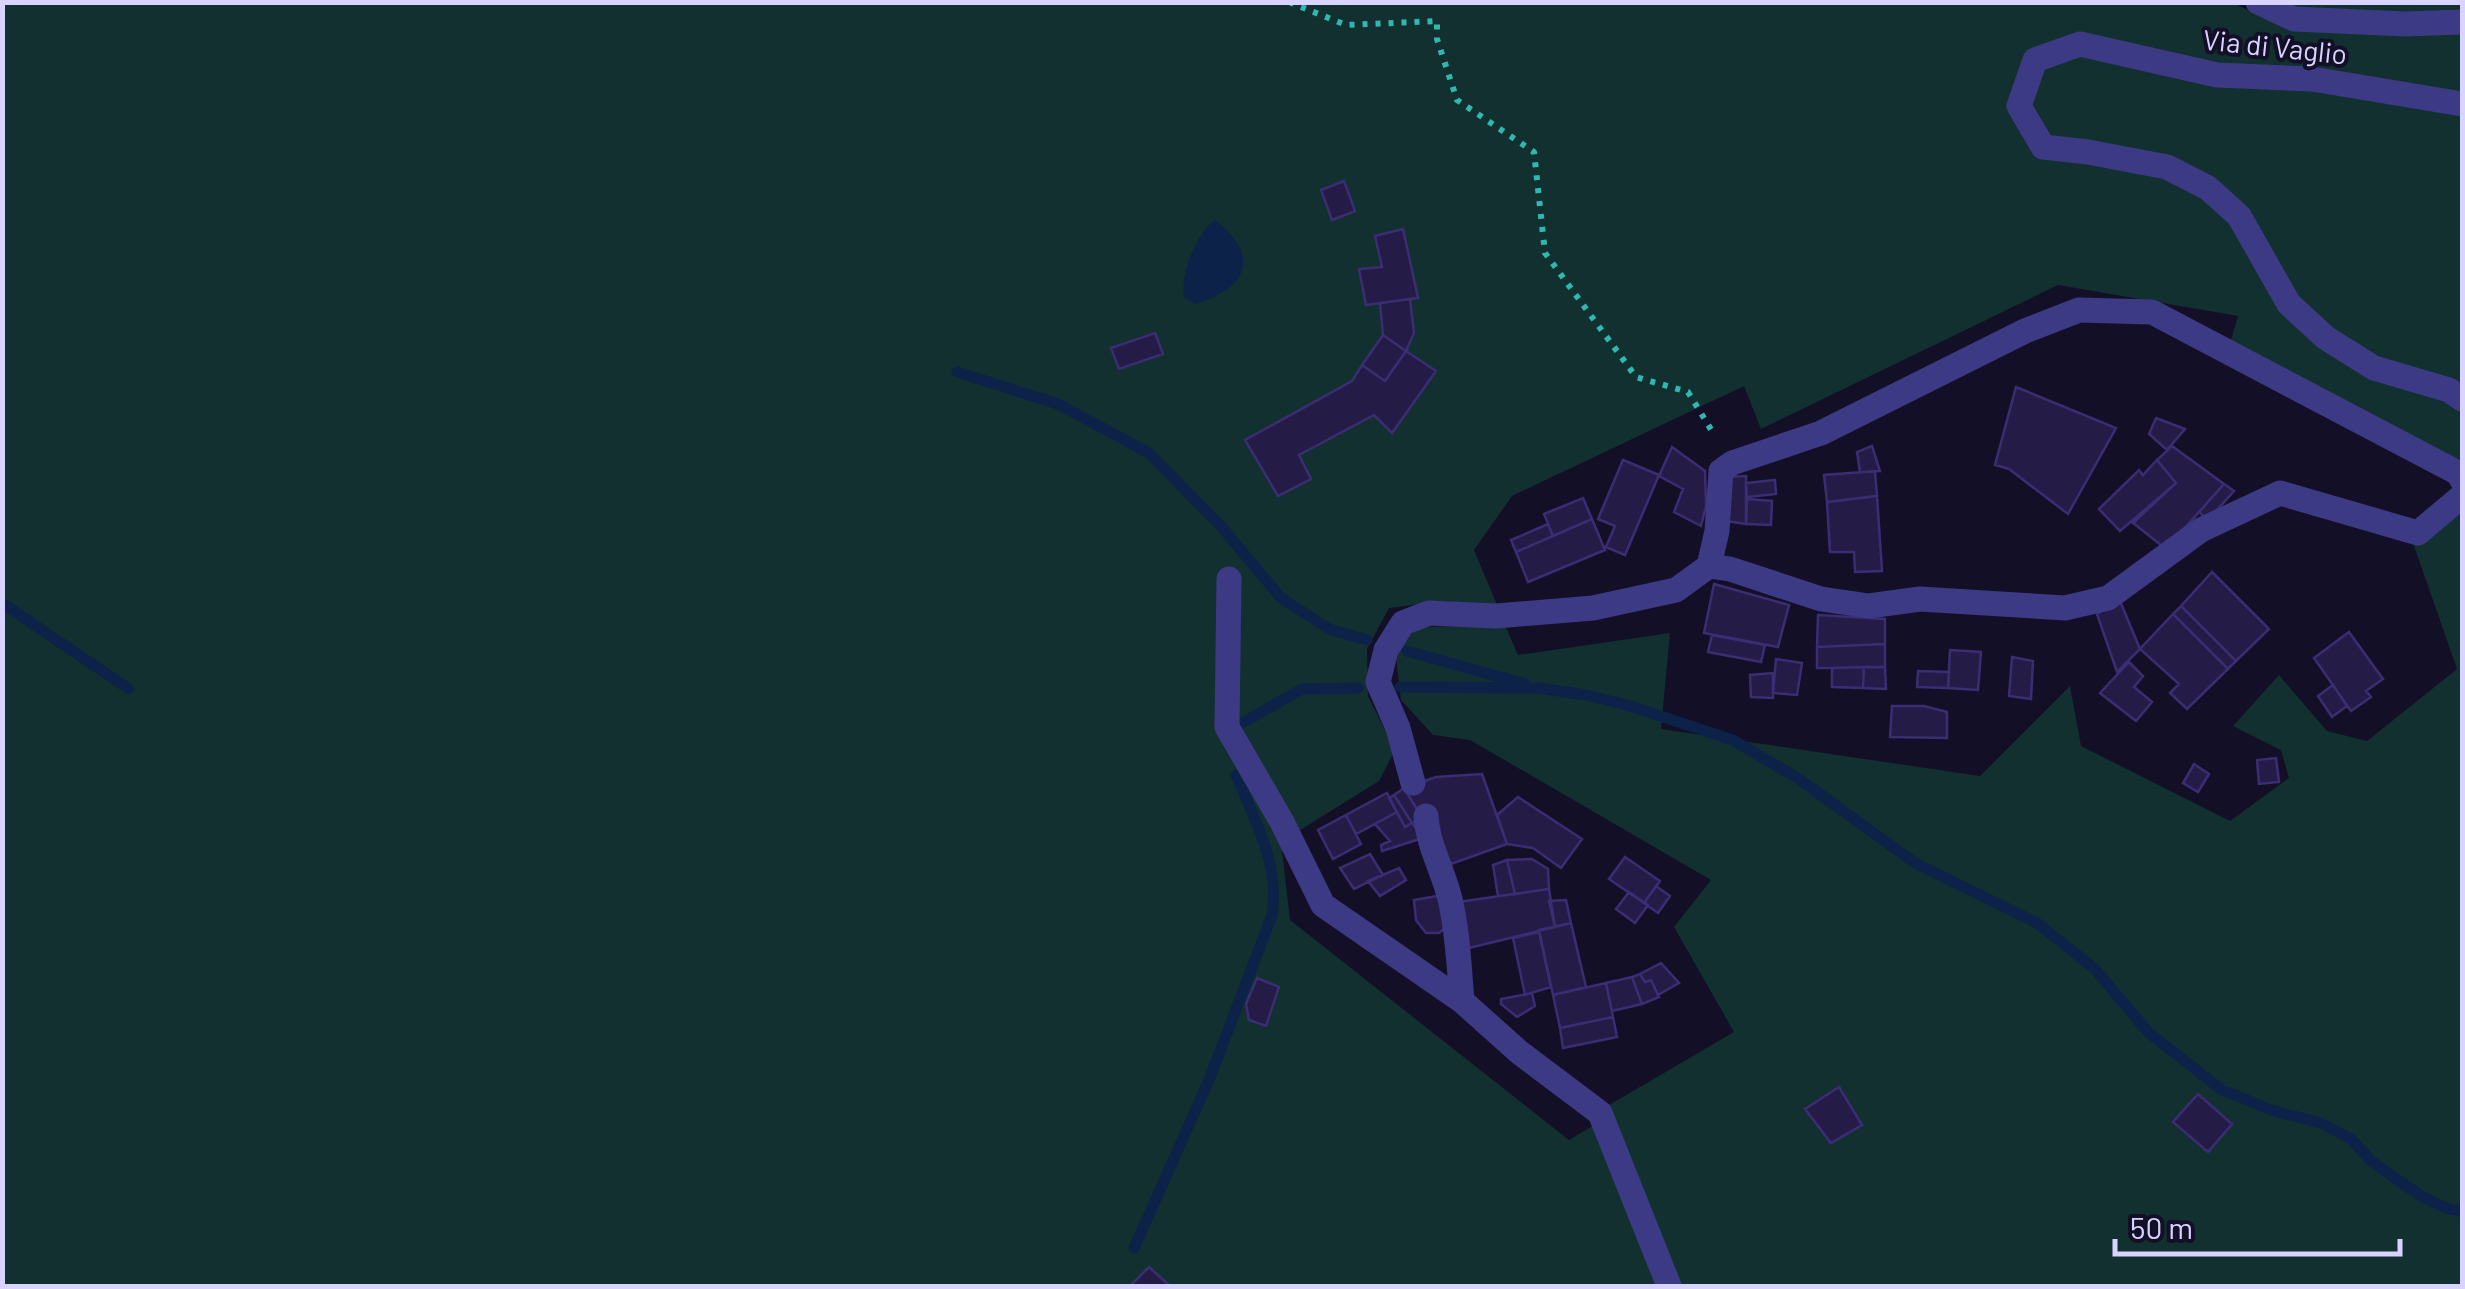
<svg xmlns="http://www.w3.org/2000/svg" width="2465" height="1289" font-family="Barlow,sans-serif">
<rect width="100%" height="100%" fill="#130f26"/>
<path fill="#12302f" d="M2231,2L2291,31L2462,33V464L2231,340L2238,316L2058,285L1761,429L1744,386L1512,496L1474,550L1498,607L1445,601L1389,608L1367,649L1368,696L1395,750L1379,781L1281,842L1290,920L1569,1140L1596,1124L1659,1286H3V3Z
M2462,2V10L2405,13L2297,8L2285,3Z
M2462,512V1286H1678L1604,1108L1734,1032L1674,927L1711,880L1470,740L1433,735L1401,700L1396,657L1409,635L1424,627L1505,625L1518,655L1670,633L1661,729L1980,776L2070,686L2081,746L2230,821L2289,778L2281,750L2233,726L2279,675L2327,731L2367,741L2457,669L2413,543Z"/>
<path fill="#0c2248" d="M1215,220C1261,256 1248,288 1196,304L1184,297C1180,275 1196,233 1215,220Z"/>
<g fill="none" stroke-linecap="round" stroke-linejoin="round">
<path stroke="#0c2248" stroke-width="11" d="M957,372L1058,404L1149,453L1220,525L1281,598L1329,629L1367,640
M2,603L129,689
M1407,651L1525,684
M1400,687L1539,688L1586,695L1627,705L1733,740L1799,779L1915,863L2037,923L2095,969L2148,1032L2222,1090L2274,1111L2321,1123L2351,1139L2371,1161L2421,1196L2448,1209L2462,1211
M1242,723L1302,689L1358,688
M1134,1248L1209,1080L1272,915C1280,864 1255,821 1236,775"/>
</g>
<path fill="#241b47" stroke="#3b2d73" stroke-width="2.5" d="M1344,181L1355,211L1332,220L1321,190Z
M1403,229L1418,298L1366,305L1359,269L1382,267L1375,236Z
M1410,299L1414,333L1406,351L1383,335L1380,303Z
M1155,333L1163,354L1119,369L1111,348Z
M1383,335L1406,351L1385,381L1362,365Z
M1406,351L1436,371L1392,433L1374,415L1299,455L1311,479L1278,496L1245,440L1352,381L1362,365L1385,381Z
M2016,387L2116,428L2068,514L2009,469L1995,465Z
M2156,418L2185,429L2167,450L2149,434Z
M1872,446L1880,471L1860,472L1857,452Z
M2172,446L2224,484L2166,549L2133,523L2176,483L2157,460Z
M1672,447L1705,471L1706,506L1701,526L1674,512L1683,489L1659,476Z
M1623,460L1659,475L1625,555L1606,547L1615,526L1598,519Z
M2157,460L2176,483L2120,531L2099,509L2139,470L2143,475Z
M1875,471L1877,496L1827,502L1824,475Z
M1746,476V524L1725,521L1728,477Z
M1775,480L1776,494L1747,497L1746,483Z
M2224,484L2234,491L2208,520L2199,512Z
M1877,496L1882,571L1855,572L1854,552H1830L1827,502Z
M1583,498L1592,519L1553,536L1544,514Z
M1747,499L1772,501L1771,525L1746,524Z
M1592,519L1605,550L1528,582L1516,552Z
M1548,524L1553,536L1516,552L1511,540Z
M2212,572L2269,629L2236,661L2181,606Z
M1714,584L1789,605L1778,647L1704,633Z
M2120,601L2140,649L2117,672L2097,614Z
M2181,606L2236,661L2228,669L2173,614Z
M2173,614L2228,669L2187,709L2170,693L2179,684L2140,649Z
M1818,615L1885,619V644L1817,647Z
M2349,632L2383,679L2366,691L2371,697L2351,711L2314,658Z
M1712,635L1765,645L1761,662L1708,652Z
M1885,644V667L1817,668V647Z
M1950,650L1981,652L1978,690L1948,688Z
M2012,657L2033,661L2031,699L2009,696Z
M1776,659L1802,663L1797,695L1773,693Z
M2129,662L2143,676L2134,687L2152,702L2136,721L2100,693Z
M1864,667L1863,688L1832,687V668Z
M1864,667H1885L1886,689L1863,688Z
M1918,671L1949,672L1948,688L1917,687Z
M1773,673V698L1751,697L1750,675Z
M2333,685L2347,706L2332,717L2318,696Z
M1892,706H1924L1947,712V738L1890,737Z
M2276,758L2279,782L2259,784L2257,760Z
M2194,764L2209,774L2198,792L2183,783Z
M1482,774L1507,844L1451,864L1404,788L1436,777Z
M1404,788L1422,818L1412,823L1394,795Z
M1387,793L1397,812L1356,834L1346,815Z
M1394,795L1412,823L1405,827L1389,798Z
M1518,797L1582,839L1561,868L1533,848L1507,844L1497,815Z
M1397,812L1405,827L1412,823L1423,838L1382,851L1381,845L1390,841L1375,824Z
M1346,815L1361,844L1333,859L1318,830Z
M1370,854L1383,875L1354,889L1340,868Z
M1625,857L1660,881L1644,903L1609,879Z
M1532,859L1548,869L1549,889L1515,894L1507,860Z
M1507,860L1515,894L1498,896L1493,865Z
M1399,868L1406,880L1380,896L1368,881Z
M1656,886L1670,896L1658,913L1644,903Z
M1549,889L1555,927L1465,949L1458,902Z
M1629,892L1648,905L1635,923L1616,909Z
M1443,895L1444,929L1439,933H1426L1416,920L1414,900Z
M1566,900L1571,923L1555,927L1549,901Z
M1571,923L1586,987L1553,995L1539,930Z
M1539,932L1551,987L1525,995L1513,938Z
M1661,963L1679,983L1658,995L1651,980L1645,982L1640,974Z
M1640,974L1645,982L1651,980L1659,997L1642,1004L1632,977Z
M1632,977L1642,1004L1612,1011L1606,983Z
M1257,978L1279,987L1266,1026L1249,1020L1246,1004Z
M1606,983L1613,1017L1560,1028L1553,995Z
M1532,993L1535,1006L1517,1017L1501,1004V999Z
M1613,1017L1617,1037L1563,1048L1560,1028Z
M1839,1087L1862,1125L1831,1143L1805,1109Z
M2198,1094L2232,1124L2208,1152L2173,1122Z
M1149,1267L1170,1286H1130Z"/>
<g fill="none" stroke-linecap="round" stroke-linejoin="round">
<path stroke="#2fb8b0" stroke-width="6" stroke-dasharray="5 8" stroke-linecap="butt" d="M1289,2L1346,25L1437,21V39L1457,100L1534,152L1545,253L1636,377L1688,392L1715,436"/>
<path stroke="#3d3a85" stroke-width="25" d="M2258,2L2294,19L2405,24L2462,22
M2462,104L2312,79L2217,75L2080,44L2035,60L2019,106L2043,147L2088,152L2167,167L2208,188L2239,216L2289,304L2326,338L2374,368L2449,390L2462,399
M1709,566L1730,569L1821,599L1869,606L1920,599L2065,608L2108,598L2201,530L2280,493L2418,533L2462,496
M1229,579L1227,727L1282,822L1323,905L1462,1001
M1413,783L1398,728L1378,682L1386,650L1403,623L1429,613L1496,616L1593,608L1676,590L1709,566L1717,531L1721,471L1732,463L1821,433L2025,331L2079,310L2152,312L2458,473L2462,480
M1426,816C1428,846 1443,870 1450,899C1458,933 1459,967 1462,1001L1519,1052L1600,1113L1669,1286"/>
</g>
<g text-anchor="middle" stroke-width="8" stroke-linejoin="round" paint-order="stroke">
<g font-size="28" fill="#d9d4ff" stroke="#130f26">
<text transform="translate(2275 47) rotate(6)" y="10">Via di Vaglio</text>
</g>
</g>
<rect width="2465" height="1289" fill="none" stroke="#d9d4ff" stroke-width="10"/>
<path d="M2115 1239v15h285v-15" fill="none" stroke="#d9d4ff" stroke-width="5"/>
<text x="2130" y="1239" font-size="30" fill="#d9d4ff" stroke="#130f26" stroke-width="8" paint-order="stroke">50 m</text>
</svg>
